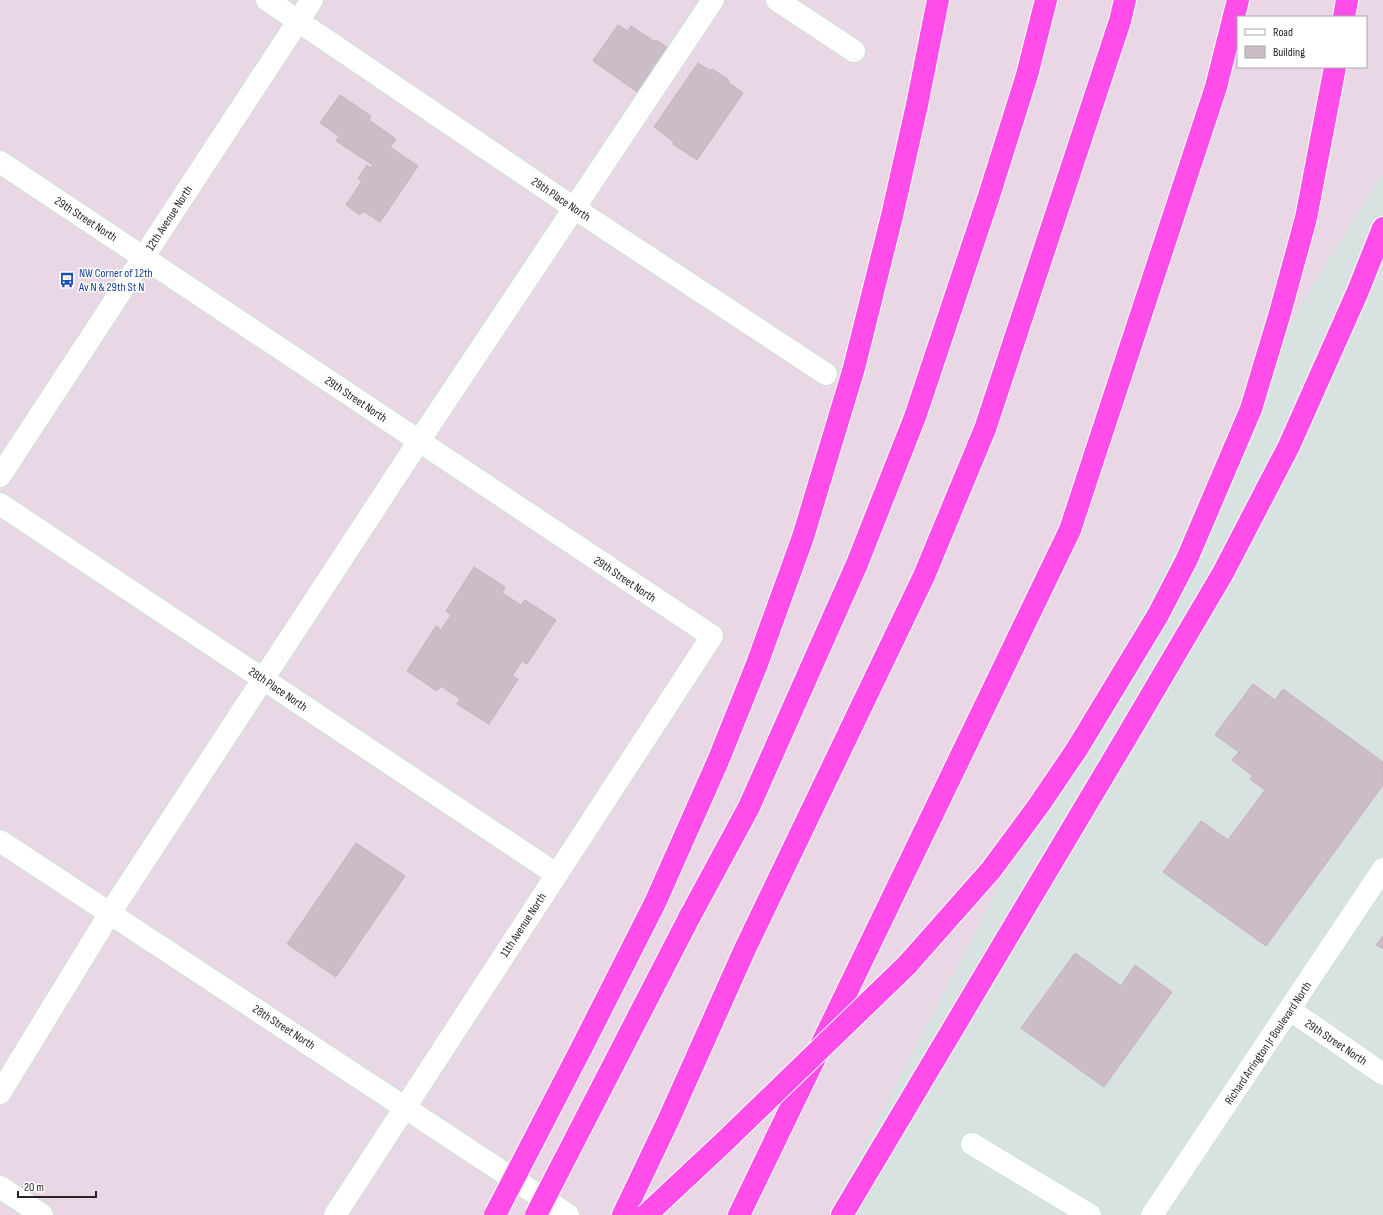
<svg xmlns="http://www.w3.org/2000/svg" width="1383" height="1215" font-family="'Sofia Sans Condensed',sans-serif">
<rect width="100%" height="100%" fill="#ead7e5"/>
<path fill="#d8e2e1" d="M1383,172V1215H828L1302,302Z"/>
<path fill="#cbbcc7" stroke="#c5b1be" d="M618,25L627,31L631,26L655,42L656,40L675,52L646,98L593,61Z
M698,63L711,71L712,69L729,80L728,82L743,93L697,160L673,144L674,142L654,127Z
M340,95L371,116L369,120L396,139L390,147L418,166L380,222L363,211L360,215L346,205L362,181L358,178L367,165L371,168L373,165L336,141L339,136L320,123Z
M474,567L505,587L502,593L521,605L525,600L556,620L527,664L522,661L512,676L518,679L489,724L457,704L460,699L441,686L437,691L407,671L436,626L441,630L451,615L446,611Z
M1253,684L1275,700L1283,689L1383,762V785L1266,946L1163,872L1201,821L1228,840L1265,790L1250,779L1253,776L1232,760L1239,752L1215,735Z
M356,843L405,876L336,977L287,944Z
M1383,936V949L1376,945Z
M1075,953L1121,986L1135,965L1172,992L1104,1087L1021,1028Z"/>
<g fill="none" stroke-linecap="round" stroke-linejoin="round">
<g stroke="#cce1d6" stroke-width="24">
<path id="minor" d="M267,0L574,208L826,374
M777,0L854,51
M0,162L712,636L335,1215
M0,476L312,0
M0,504L556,874
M0,841L568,1215
M1290,1010L1383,1074
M0,1093L110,913L419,441L713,0
M972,1144L1090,1215
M0,1187L42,1215
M1152,1215L1383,869"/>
</g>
<g stroke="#fff" stroke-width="24">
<path id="highway" d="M1344,17L1347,0
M689,918L749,807L857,564L915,417L988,199L1027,75L1046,0
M907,965L991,870L1039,805L1077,749L1158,615L1187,559L1251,409L1280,313L1306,218L1335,67
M581,1049L655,903L718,761L757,664L803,537L854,368L892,216L917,105L938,0
M623,1215L668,1121L745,949L924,576L985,429L1120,21L1125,0
M739,1215L1070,530L1216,87L1238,0
M842,1215L1123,743L1223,573L1289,446L1358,291L1383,228"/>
</g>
<use href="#minor" stroke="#fff" stroke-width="22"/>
<use href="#highway" stroke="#ff4de9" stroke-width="22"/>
<g stroke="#fff" stroke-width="24" stroke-linecap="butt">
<path id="highway-bridge" d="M495,1215L581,1049
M536,1215L689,918
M646,1215L724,1142L907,965"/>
</g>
<use href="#highway-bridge" stroke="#ff4de9" stroke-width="22"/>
</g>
<defs>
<g id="bus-bare" transform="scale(1.2)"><path d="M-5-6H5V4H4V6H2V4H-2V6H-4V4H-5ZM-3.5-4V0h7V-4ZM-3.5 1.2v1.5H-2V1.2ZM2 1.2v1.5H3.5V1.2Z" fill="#1a4fb4" stroke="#fff" stroke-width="2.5" paint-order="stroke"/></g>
</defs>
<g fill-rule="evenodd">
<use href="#bus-bare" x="67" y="280"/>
</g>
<g text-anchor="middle" stroke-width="3" stroke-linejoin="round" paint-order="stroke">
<g font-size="12" fill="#262626" stroke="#fff">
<text transform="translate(561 199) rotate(34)" y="4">29th Place North</text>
<text transform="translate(169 218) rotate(-57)" y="4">12th Avenue North</text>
<text transform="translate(86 219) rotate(33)" y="4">29th Street North</text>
<text transform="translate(356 399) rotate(34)" y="4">29th Street North</text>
<text transform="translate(625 579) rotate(34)" y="4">29th Street North</text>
<text transform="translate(278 689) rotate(34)" y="4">28th Place North</text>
<text transform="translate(523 925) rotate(-57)" y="4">11th Avenue North</text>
<text transform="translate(284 1027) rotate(33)" y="4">28th Street North</text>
<text transform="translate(1336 1042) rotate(34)" y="4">29th Street North</text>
<text transform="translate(1268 1043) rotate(-56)" y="4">Richard Arrington Jr Boulevard North</text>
</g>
<g font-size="12" fill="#164399" stroke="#fff" text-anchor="start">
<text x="79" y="277">NW Corner of 12th<tspan x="79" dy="14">Av N &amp; 29th St N</tspan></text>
</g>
</g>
<rect x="1237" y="16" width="130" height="52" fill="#ffffff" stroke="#a8a8a8"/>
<rect x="1245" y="29" width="20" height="6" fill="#ffffff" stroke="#a8a8a8"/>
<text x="1273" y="36" font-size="12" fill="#262626">Road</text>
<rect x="1245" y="46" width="20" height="12" fill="#cbbcc7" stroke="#a8a8a8"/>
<text x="1273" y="56" font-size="12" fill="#262626">Building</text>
<path d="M18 1191v6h78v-6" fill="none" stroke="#262626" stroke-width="2"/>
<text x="24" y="1191" font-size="12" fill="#262626" stroke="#ffffff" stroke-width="3" paint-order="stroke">20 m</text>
</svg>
